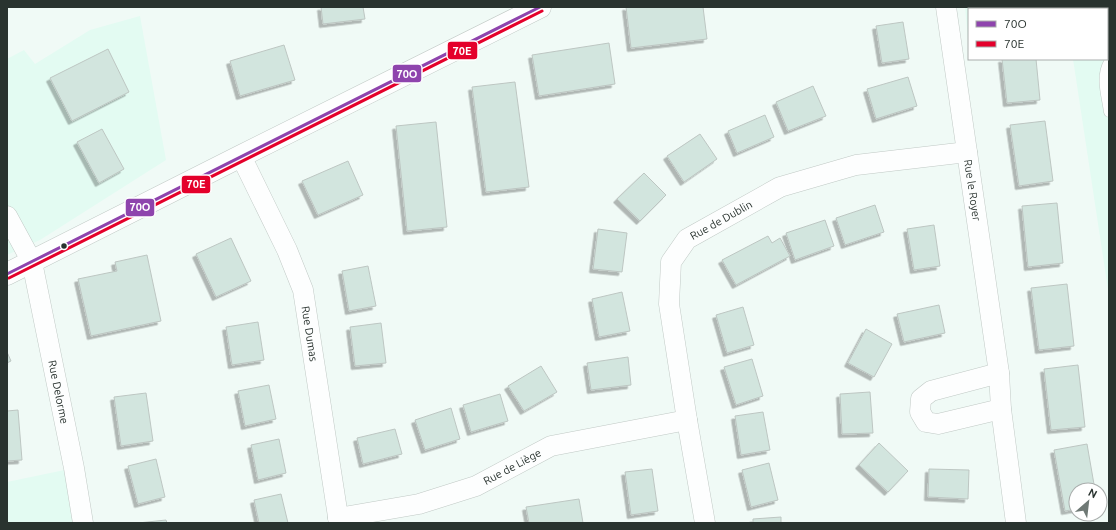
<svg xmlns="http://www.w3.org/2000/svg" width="1116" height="530" font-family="Ubuntu,sans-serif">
<defs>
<filter id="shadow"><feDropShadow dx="-3.5" dy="3.5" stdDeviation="0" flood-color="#0004"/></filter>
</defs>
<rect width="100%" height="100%" fill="#f0faf6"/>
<path fill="#e3fbf2" d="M965,7H1109V296L1073,59H1107V9H969V50Z
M140,16L166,160L40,240L7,255V59L24,50L35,64L90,30Z
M74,468L83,523H7V482Z"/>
<path fill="#d2e5de" stroke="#bdc6c2" filter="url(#shadow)" d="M321,7H363L365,19L323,24Z
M626,7H703L707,39L631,48Z
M989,7H1100V9H990Z
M903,22L909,59L882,63L876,26Z
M609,43L615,84L539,96L532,55Z
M284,45L295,80L240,96L230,61Z
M108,49L129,92L72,121L50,78Z
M1002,59H1036L1040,100L1007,103Z
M908,77L917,106L876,119L867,89Z
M515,82L529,187L486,192L472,87Z
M813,86L826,116L788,131L776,102Z
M765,115L774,137L737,153L728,131Z
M1045,121L1053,181L1019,186L1010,125Z
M436,122L447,227L407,231L396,126Z
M102,129L124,169L99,183L77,142Z
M700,134L717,159L684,182L667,156Z
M348,161L363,195L318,215L302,181Z
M644,173L666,195L640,221L617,199Z
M1057,203L1063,263L1028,267L1022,206Z
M875,205L884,232L845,245L836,218Z
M825,220L834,246L795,260L786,233Z
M934,225L940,266L914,270L907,229Z
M598,229L627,233L622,272L593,269Z
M768,236L772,243L780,238L790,256L736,285L722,260Z
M231,238L251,281L216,297L196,254Z
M147,255L161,321L91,336L78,279L117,271L115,262Z
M368,266L376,306L349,311L342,271Z
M1067,284L1074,346L1039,350L1031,288Z
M622,292L630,331L599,337L592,299Z
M939,305L945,333L904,342L897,314Z
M743,307L754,345L727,353L716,315Z
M258,322L264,360L232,365L226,327Z
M381,323L386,363L355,366L350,327Z
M866,329L892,344L874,377L848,363Z
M7,352L11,361L7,363Z
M628,357L631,385L591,390L587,363Z
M752,359L763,396L736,405L724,367Z
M1078,365L1085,427L1051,430L1044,369Z
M541,366L557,392L524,411L508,386Z
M269,385L276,419L245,426L238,391Z
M870,392L873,433L842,434L840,394Z
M146,393L153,441L121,446L114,397Z
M500,394L508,421L471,432L463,405Z
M451,408L460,439L425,450L415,420Z
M18,410L22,460L7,461V411Z
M763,412L770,450L741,455L735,416Z
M395,429L402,454L363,464L357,438Z
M279,439L286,473L258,480L251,445Z
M879,443L908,471L888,492L859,465Z
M1087,444L1095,490H1076V509L1065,511L1054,450Z
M156,459L165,497L138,504L128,466Z
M769,463L778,500L751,507L742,470Z
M652,469L658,511L631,515L625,472Z
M929,469L969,470L968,499L928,497Z
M281,494L288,523H259L254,500Z
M579,499L583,523H529L526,507Z
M781,517V523H753V519Z
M166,520L167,523H138Z"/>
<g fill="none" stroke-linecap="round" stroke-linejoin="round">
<g stroke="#c0c9c5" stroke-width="11">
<path id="service" d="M1109,62C1100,77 1107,96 1109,112"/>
</g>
<g stroke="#c0c9c5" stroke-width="21">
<g id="minor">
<path id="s1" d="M946,7L999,373L1001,409L1016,523"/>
<path id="s2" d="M241,156L287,250L303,290L339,523"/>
<path id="s3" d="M7,216L32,262L74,468L83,523"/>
<path d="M999,373L931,391L921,399L920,412L926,422L938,424L1001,409"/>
<path id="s4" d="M338,518L419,504L476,486L551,446L687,420"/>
<path id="s5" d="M705,523L687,420L669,304L671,262L687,239L780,187L856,165L967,152"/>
</g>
</g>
<g stroke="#c0c9c5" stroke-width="23">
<path id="tertiary" d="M7,274L241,156L540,7"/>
</g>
<use href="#service" stroke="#fdfefe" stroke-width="10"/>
<use href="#minor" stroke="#fdfefe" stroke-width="20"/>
<use href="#tertiary" stroke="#fdfefe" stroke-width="22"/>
<g stroke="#fff" stroke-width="6">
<path id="bus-1" d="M7,274L540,7"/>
</g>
<g stroke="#fff" stroke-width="6">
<path id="bus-2" d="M9,278L542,11"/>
</g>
<use href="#bus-1" stroke="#8e44ad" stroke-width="3"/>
<use href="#bus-2" stroke="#e4002b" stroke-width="3"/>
</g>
<circle fill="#29332f" stroke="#fff" stroke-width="1.5" cx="64" cy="246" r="3.5"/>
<g text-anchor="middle" stroke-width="3" stroke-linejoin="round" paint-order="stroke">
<g font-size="11" fill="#29332f" stroke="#fff">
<text dy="4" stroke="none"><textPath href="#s1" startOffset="185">Rue le Royer</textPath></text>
<text dy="4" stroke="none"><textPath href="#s5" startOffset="331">Rue de Dublin</textPath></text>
<text dy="4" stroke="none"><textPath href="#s2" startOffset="192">Rue Dumas</textPath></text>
<text dy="4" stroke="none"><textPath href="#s3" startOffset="185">Rue Delorme</textPath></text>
<text dy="4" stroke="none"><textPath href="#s4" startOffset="183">Rue de Liège</textPath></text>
</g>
</g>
<g stroke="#fff" stroke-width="1.5">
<rect x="447" y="41" width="31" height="19" rx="4" fill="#e4002b"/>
<rect x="392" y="64" width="30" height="19" rx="4" fill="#8e44ad"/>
<rect x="181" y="175" width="30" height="19" rx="4" fill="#e4002b"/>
<rect x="125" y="198" width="30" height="19" rx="4" fill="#8e44ad"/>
</g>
<g font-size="11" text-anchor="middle" font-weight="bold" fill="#fff">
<text x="462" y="55">70E</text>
<text x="407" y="78">70O</text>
<text x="196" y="188">70E</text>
<text x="140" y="211">70O</text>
</g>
<rect width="1116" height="530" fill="none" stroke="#29332f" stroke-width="16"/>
<rect x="968" y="8" width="140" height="52" fill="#ffffff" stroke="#a9adac"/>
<rect x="976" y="21" width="20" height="6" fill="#8e44ad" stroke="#a9adac"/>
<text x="1004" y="28" font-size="12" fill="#29332f">70O</text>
<rect x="976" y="41" width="20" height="6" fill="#e4002b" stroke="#a9adac"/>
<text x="1004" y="48" font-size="12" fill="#29332f">70E</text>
<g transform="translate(1088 502) rotate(28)"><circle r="19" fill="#ffffff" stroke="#a9adac"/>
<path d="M0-3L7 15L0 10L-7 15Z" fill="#6f7975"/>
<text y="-6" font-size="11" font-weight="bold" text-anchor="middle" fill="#29332f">N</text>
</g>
</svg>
